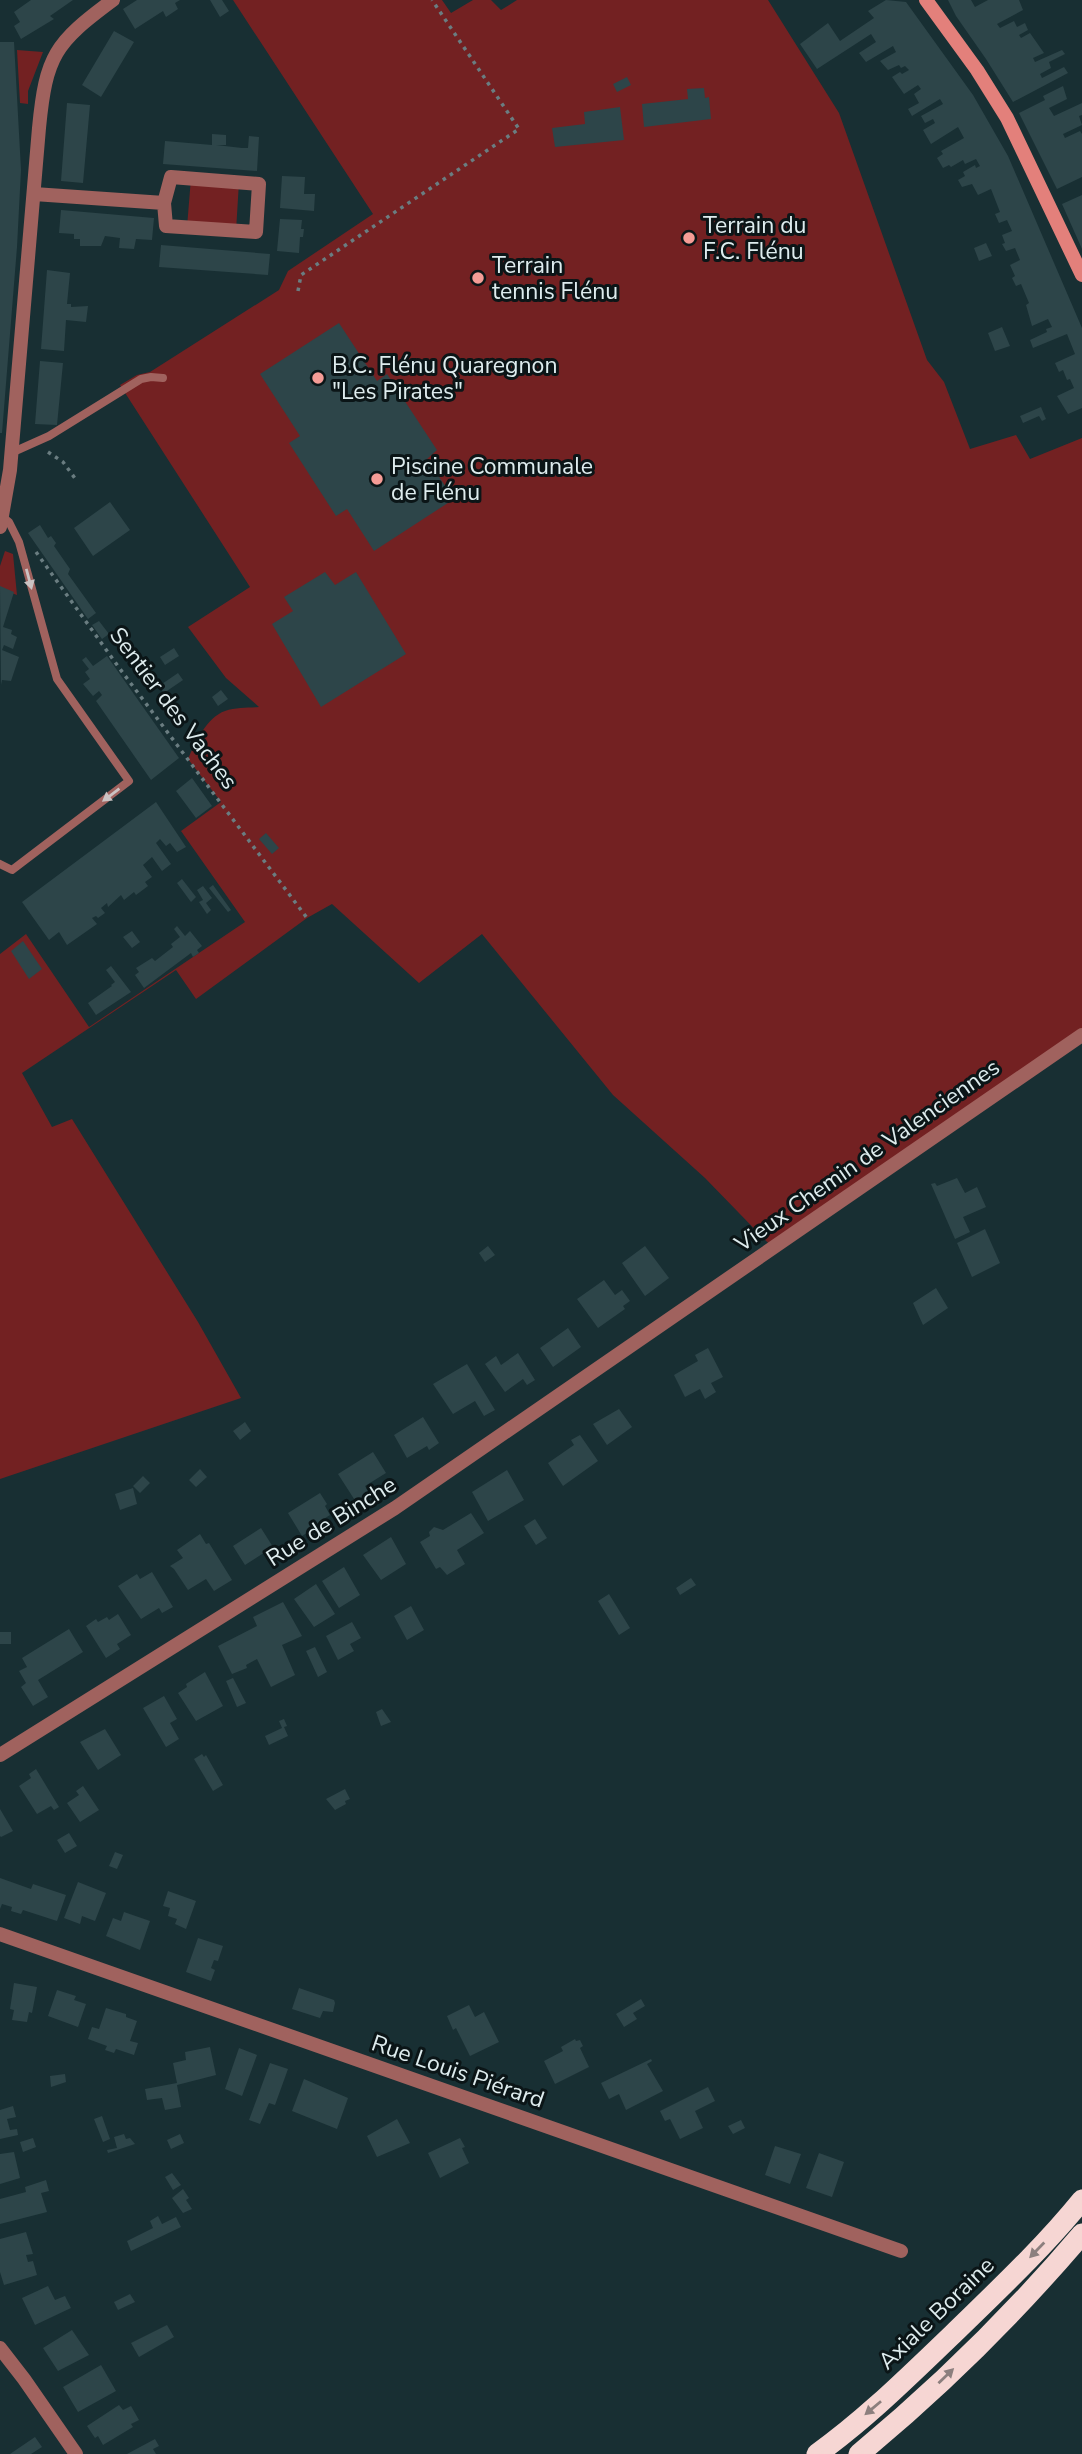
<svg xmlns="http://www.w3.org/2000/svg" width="1082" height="2454" font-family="'Nunito Sans',sans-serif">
<rect width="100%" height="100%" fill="#182f33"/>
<path fill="#732122" d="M233,0H442L451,13L473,0H491L501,10L517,0H768L839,113L927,360L944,382L970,449L1016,435L1030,459L1082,438V1035L773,1248L705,1178L613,1095L482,934L419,983L332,904L307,918L196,999L176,970L22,1073L52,1127L72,1119L198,1322L241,1398L0,1479V954L26,934L89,1027L245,922L181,831L221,802L188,759C195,743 207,717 225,711C236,707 248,708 259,707L226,678L188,627L250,587L120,385L137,375L150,372L279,290L288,271L373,214Z
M17,50L43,52L28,91V104L20,103Z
M191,178L239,182L236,231L187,227Z
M5,551L13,554L17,595L0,589V566Z"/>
<path fill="#2d4549" d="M31,0H73L50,16L54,19L21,39L14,26L20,22L14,12Z
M137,0H180L175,3L178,9L166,17L163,11L135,29L123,9Z
M210,0H222L229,11L220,17Z
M886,0L906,2L973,95L1008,156L1082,328V408L1068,414L1057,396L1074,388L1070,379L1067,380L1063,370L1059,372L1055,363L1075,354L1067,334L1033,348L1030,340L1047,332L1046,329L1052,327L1048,319L1032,326L1026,305L1029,303L1021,284L1016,286L1012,278L1015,276L1010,265L1020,260L1015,248L1006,251L1002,244L1005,243L1002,235L1012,231L1007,220L999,223L995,214L1000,212L991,189L978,195L972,184L962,187L958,180L965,176L963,172L975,165L976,168L980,166L976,159L965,164L963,160L951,167L949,165L943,168L937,158L943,154L941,151L964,138L958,127L931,144L923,130L935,123L933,119L925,123L921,116L943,104L940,99L912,116L908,109L919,103L914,94L921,89L918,85L904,94L892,77L900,72L902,74L909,70L905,66L901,68L899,65L888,70L880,61L896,52L893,46L866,62L859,53L876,42L871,34L817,69L800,44L828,23L840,41L874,18L868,11Z
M948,0H971L975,7L988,0H1019L1023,10L997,24L1000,28L1014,21L1017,27L1025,23L1028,30L1019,35L1021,38L1030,33L1044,53L1033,58L1035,62L1062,50L1065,54L1049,62L1051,68L1040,74L1042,78L1064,67L1068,73L1013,102L986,59L956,16Z
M114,31L134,42L101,97L82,85Z
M0,42H14L21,170L17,247L2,433H0Z
M627,77L631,85L617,92L613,84Z
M1063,86L1067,99L1049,108L1054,116L1082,103V115L1079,116L1082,125L1063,134L1065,138L1080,131L1082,134V177L1057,189L1019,113L1045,100L1043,96Z
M704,88L705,98L709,97L711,119L644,127L642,104L688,99L687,89Z
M67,103L90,105L83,183L61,181Z
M620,107L624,140L555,147L552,128L585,124L584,112Z
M212,134L226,135V145H216L242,148H248L249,136L259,137L257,171L163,164L165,141L212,145Z
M282,176L305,177L304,194H315L314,211L280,208Z
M1082,195V249L1062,204Z
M61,210L154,218L152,240L136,239L134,249L119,248L120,238L105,236L101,246H80V239H74V234L59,233Z
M280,219L302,220L301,229H304L303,237H300L299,253L277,251Z
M986,243L992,256L979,261L974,248Z
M161,245L270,254L268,275L159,267Z
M47,270L70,273L67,304H71V307L88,306L86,322L66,320L64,351L41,349Z
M339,323L377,381L387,374L437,450L427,459L454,499L374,551L347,509L336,516L289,443L300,436L260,374Z
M1002,327L1010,346L995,351L988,333Z
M40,361L63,363L57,425L35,424Z
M1041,407L1046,419L1042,421L1039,416L1023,423L1020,416Z
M110,502L130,530L93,556L74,528Z
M40,525L48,538L51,536L56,543L54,546L70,569L68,574L96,613L88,619L28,533Z
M325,572L335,585L356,572L406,654L321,707L272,624L293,611L284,597Z
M0,586L14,592L3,627L12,630L11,634L17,637L13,649L4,645L2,650L19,657L11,681L2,680L1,685Z
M99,621L109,634L102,639L92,625Z
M174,648L179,656L165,665L160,657Z
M107,656L179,758L151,780L96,701L102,695L99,691L93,696L83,684L90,679L85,672L89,669L82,660L86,657L93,666Z
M178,673L183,680L164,693L159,686Z
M221,690L228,699L218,706L212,697Z
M192,778L212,806L196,818L176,791Z
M156,802L186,847L177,852L170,843L166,846L160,839L156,843L171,864L162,871L152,857L143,865L152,877L145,882L148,886L136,895L134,892L124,900L121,895L108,907L107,903L101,908L105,913L98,918L96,916L92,918L97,924L67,945L59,932L49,940L22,902Z
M266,833L279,848L272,854L259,839Z
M182,879L196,897L191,902L177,883Z
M213,885L231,910L228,912L209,888Z
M203,886L212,898L206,903L211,910L207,914L199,902L203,900L197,890Z
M177,926L185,936L190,931L202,946L197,950L199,953L193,957L191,953L144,988L135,975L139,972L136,968L152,958L155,961L173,947L171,944L180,937L174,929Z
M132,931L140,942L132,948L123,937Z
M23,941L42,969L29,979L11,951Z
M111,966L131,992L96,1015L88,1003L112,986L111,985L115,982L106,970Z
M957,1178L965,1193L977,1187L986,1207L963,1217L970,1232L955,1239L931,1184L935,1183L937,1186Z
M985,1229L1000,1263L972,1277L957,1243Z
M488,1246L495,1255L485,1262L479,1253Z
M645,1246L669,1278L645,1296L622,1263Z
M604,1280L615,1295L622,1290L630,1301L623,1306L625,1309L598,1328L577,1299Z
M936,1288L948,1308L923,1325L913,1303Z
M568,1328L581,1347L553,1367L540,1348Z
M708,1348L723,1377L711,1383L716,1392L705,1399L700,1389L685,1397L674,1375L698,1361L695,1355Z
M518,1353L535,1380L527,1385L523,1379L505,1392L485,1364L496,1356L501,1365Z
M467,1364L495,1410L484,1416L475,1401L453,1414L433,1384Z
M619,1409L632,1427L607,1445L593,1424Z
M423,1417L439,1443L429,1450L427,1446L407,1458L394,1435Z
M245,1422L251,1431L240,1440L233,1431Z
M580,1435L598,1461L563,1486L548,1463L574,1445L571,1440Z
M373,1452L386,1473L365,1486L369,1493L356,1502L338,1474Z
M200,1469L207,1477L196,1487L189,1480Z
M507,1470L524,1500L488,1521L472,1492Z
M143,1476L150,1483L140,1493L133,1486Z
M133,1488L137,1504L120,1510L115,1494Z
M320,1493L327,1504L325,1506L330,1515L319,1522L321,1524L302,1536L288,1513Z
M471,1513L484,1533L457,1550L465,1564L447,1575L440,1567L436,1569L420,1542L430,1536L429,1532L434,1527L443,1530Z
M535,1519L547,1538L536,1545L524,1526Z
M261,1528L273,1547L245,1565L233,1546Z
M200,1534L206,1544L209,1543L232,1580L214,1591L206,1579L188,1590L174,1569L170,1566L183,1558L177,1550Z
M391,1537L406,1564L381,1580L363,1555Z
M344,1567L360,1595L339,1608L322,1581Z
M152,1572L173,1607L162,1613L159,1608L141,1619L118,1586L137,1574L140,1579Z
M691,1578L696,1585L680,1595L676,1588Z
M316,1584L335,1614L314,1627L294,1599Z
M609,1594L630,1628L619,1635L598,1601Z
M283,1602L302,1636L282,1645L295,1675L271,1687L257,1659L246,1665L247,1668L232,1674L218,1646L257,1626L253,1617Z
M411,1606L424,1630L407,1640L394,1616Z
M118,1614L131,1635L117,1644L120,1649L106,1658L86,1626L96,1619L98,1622L107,1617L109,1620Z
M352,1622L361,1638L350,1644L354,1651L338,1660L326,1636Z
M69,1629L83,1652L38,1680L48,1697L33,1706L21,1687L26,1683L19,1671L27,1667L22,1658Z
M0,1632H11V1644H0Z
M315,1647L327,1672L318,1677L306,1651Z
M205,1672L223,1706L196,1721L178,1693L187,1687L186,1684Z
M233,1678L246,1703L237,1707L226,1681Z
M164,1696L177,1719L170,1723L179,1739L166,1747L143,1708Z
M382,1709L391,1722L381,1726L376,1712Z
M284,1719L287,1726L284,1727L288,1736L269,1745L265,1736L282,1728L279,1721Z
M105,1729L121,1755L98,1770L80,1742Z
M202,1754L204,1757L206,1755L223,1785L213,1791L194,1759Z
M36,1769L59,1807L54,1810L51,1806L37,1814L19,1786L31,1778L29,1774Z
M83,1786L99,1810L80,1822L67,1803L79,1795L76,1791Z
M345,1789L350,1799L345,1801L346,1804L335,1810L326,1799Z
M0,1809L13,1831L1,1837L0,1836Z
M69,1833L77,1846L65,1853L57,1840Z
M115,1852L123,1855L117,1869L109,1866Z
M0,1878L31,1889L33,1884L66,1895L57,1921L23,1910L21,1914L11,1911L12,1907L2,1904L0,1909Z
M78,1882L106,1893L95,1921L82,1916L80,1924L64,1918Z
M168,1891L196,1901L186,1929L175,1924L177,1919L168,1916L170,1908L163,1906Z
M124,1912L150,1921L140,1950L106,1936L113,1918L121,1921Z
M198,1938L223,1946L218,1961L214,1960L211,1968L215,1970L211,1981L186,1972Z
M14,1983L37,1987L32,2013L29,2012L27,2022L12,2020L14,2010L10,2009Z
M299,1988L334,2000L335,2003L333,2012L323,2011L320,2018L292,2009Z
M57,1990L76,1996L74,2000L86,2004L78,2027L48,2016Z
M641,1999L645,2006L633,2013L637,2019L624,2027L616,2014Z
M469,2005L475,2017L484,2012L499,2042L470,2056L456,2028L453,2030L447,2016Z
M106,2008L126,2014V2017L137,2021L130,2041L138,2043L134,2055L116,2049L114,2053L105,2050L107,2046L88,2039L92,2027L99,2029Z
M575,2039L576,2041L580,2040L583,2046L580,2048L589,2067L555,2084L544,2061L563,2051L561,2047Z
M210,2047L216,2075L177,2085L181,2107L165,2110L162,2098L147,2100L145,2089L177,2083L173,2063L186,2060L185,2052Z
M239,2048L257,2055L242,2096L225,2089Z
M651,2059L652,2061L647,2064L663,2091L626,2110L619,2094L609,2099L601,2083Z
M270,2063L288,2069L275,2105L269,2103L260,2124L249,2120Z
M65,2074L66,2082L51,2087L50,2076Z
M304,2079L348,2098L337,2129L292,2111Z
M708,2087L715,2101L695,2111L703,2128L680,2139L670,2119L665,2121L660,2111Z
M13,2106L16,2117L7,2119L10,2130L17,2129L18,2135L0,2139V2110Z
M102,2116L110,2139L103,2142L94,2119Z
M397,2119L410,2143L377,2157L367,2136Z
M741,2120L745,2128L733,2134L728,2126Z
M124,2134L126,2139L130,2138L135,2144L108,2153L107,2150L117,2148L114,2137Z
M180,2134L184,2143L171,2149L167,2140Z
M33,2138L36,2147L23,2152L20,2142Z
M460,2138L465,2147L462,2148L469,2163L440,2178L428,2153Z
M775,2146L801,2154L790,2184L765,2175Z
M14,2152L20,2178L0,2184V2154Z
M819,2153L844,2162L832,2197L806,2188Z
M172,2173L181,2185L173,2190L165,2177Z
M46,2180L49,2191L41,2193L47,2212L0,2224V2199L26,2192L25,2187Z
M183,2189L189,2198L186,2200L192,2209L183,2213L172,2198Z
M158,2216L162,2224L176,2217L181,2227L131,2251L127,2241L153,2228L150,2221Z
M26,2232L33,2254L26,2255L28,2262L33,2261L37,2275L4,2285L0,2272V2239Z
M48,2286L55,2300L65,2296L71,2308L35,2325L22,2298Z
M130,2294L135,2302L118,2310L114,2302Z
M167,2325L174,2337L139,2357L131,2343Z
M72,2330L89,2355L58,2371L43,2348Z
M101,2365L116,2391L78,2412L63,2387Z
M119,2405L123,2410L131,2406L139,2420L131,2424L133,2427L103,2445L98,2436L95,2438L87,2426Z
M35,2437L42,2447L31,2454H10Z
M155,2439L159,2446L153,2449L156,2454H127Z"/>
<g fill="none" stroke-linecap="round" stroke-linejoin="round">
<path stroke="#6a7d81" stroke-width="3.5" stroke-dasharray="3.5 5" stroke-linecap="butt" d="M298,291L301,275L519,129L432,0
M48,452L63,462L77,481
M36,552L120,669L307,918"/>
<path stroke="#a0625e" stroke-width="8" d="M11,453L49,436L141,379L151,377L163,378
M0,864L12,870L129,781L57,679L19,542L9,522L3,517"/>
<path stroke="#a0625e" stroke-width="14" d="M34,194L164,203L166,226L256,232L259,184L171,177L164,203
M0,527L10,470L39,128C46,55 55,43 113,0
M0,1755L395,1508L1082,1035
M0,1934L901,2251
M0,2348L24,2379L76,2454"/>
<path stroke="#e3807b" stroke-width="14" d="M926,0L977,70L1007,118L1082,275"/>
<path stroke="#f6d6d3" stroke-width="21" d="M817,2454C866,2419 909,2376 953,2334C997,2291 1043,2248 1082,2200
M859,2454C939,2388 1015,2313 1082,2234"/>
</g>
<defs><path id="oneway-solid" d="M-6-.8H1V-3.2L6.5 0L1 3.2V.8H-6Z" transform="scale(1.75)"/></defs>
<g fill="#cbc3c3">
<use href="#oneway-solid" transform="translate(29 579) rotate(75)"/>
<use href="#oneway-solid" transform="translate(111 795) rotate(143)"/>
</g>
<g fill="#8c7f7e">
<use href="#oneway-solid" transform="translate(1037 2250) rotate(134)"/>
<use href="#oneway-solid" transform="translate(946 2376) rotate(-44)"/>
<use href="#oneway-solid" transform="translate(873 2408) rotate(140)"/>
</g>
<g fill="#f59c96" stroke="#0b1517" stroke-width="2.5">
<circle cx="689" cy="238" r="7"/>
<circle cx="478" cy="278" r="7"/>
<circle cx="318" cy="378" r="7"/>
<circle cx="377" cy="479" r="7"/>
</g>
<g text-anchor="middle" stroke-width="6" stroke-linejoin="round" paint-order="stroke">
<g font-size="23" fill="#deecee" stroke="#0b1517" text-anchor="start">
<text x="703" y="233">Terrain du<tspan x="703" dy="26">F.C. Flénu</tspan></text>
<text x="492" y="273">Terrain<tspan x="492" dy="26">tennis Flénu</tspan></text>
<text x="332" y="373">B.C. Flénu Quaregnon<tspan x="332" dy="26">"Les Pirates"</tspan></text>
<text x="391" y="474">Piscine Communale<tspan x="391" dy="26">de Flénu</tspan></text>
</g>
<g font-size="23" fill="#deecee" stroke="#0b1517">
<text transform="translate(174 708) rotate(53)" y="8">Sentier des Vaches</text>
<text transform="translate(867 1155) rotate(-35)" y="8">Vieux Chemin de Valenciennes</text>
<text transform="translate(331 1521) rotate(-32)" y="8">Rue de Binche</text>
<text transform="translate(458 2071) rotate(19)" y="8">Rue Louis Piérard</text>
<text transform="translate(936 2313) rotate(-44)" y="8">Axiale Boraine</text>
</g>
</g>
</svg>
